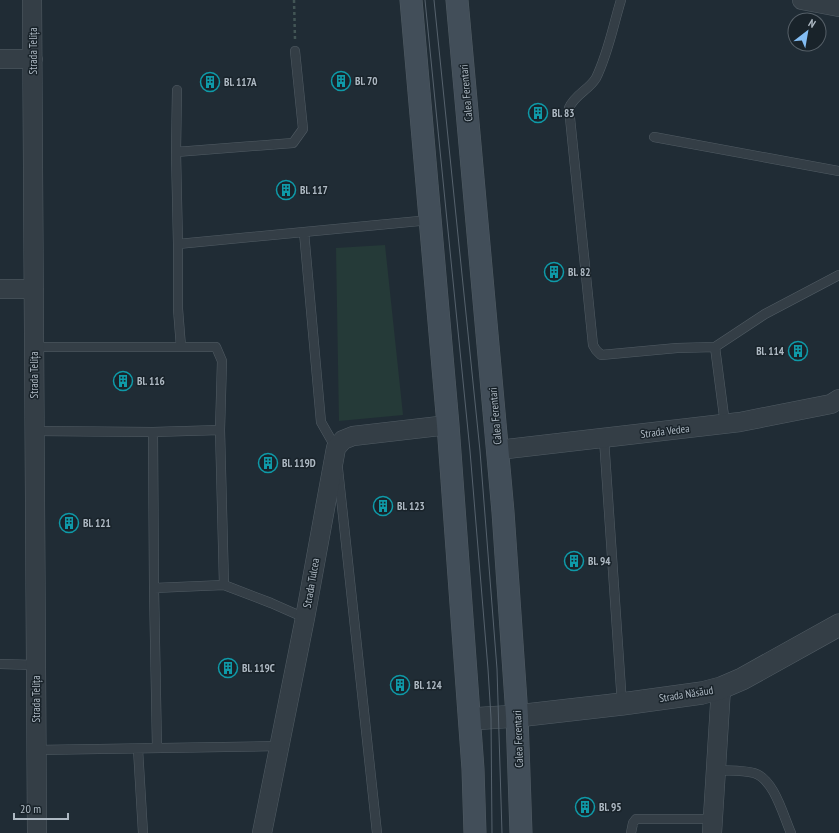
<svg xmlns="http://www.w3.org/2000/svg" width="839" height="833" font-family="'PT Sans Narrow',sans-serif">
<rect width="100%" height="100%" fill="#202c35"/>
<path fill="#253a38" d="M385,245L403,415L339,421L336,248Z"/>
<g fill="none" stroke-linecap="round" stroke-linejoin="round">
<g stroke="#515c64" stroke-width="10">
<path id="service" d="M621,0C613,26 608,54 596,78C589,90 575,94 569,108L593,345L596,350L601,355L677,348L715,347L765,314L839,275
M177,90L176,152L178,244V309L181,347
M654,137L839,171
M176,152L293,143L303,129L295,51
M304,232L321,422L337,450
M178,244L430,220
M34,347H216L222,361L220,430L153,432L35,431
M715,347L725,424
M153,432L154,588L224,585L220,430
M604,439L622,704
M338,469L377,833
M224,585L271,603L305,618
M154,588L157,748
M0,664L36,665
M138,749L143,833
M36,750L279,746
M716,770C728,771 742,770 754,773C774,779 783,815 791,833
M631,833L633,823L636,819H713"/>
</g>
<g stroke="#515c64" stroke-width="20">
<path id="minor" d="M32,0L37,833
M802,0L839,7
M0,59H33
M0,289H34
M498,450L740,422L831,404L839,399
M262,833L305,618L336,448L343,440L353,436L448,425
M712,833L721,688"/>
</g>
<g stroke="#515c64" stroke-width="23">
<path id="tertiary" d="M470,719L517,716L622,704L702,693L721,688L742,679L839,625"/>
</g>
<g stroke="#515c64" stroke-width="23">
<path id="secondary" d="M411,0L448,425L473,769L475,833
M457,0L503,512L517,716L521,833"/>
</g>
<path stroke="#425555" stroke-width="2.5" stroke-dasharray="3 3" stroke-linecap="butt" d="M294,0L295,39"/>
<use href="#service" stroke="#343e46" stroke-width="9"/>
<use href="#minor" stroke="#343e46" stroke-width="19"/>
<use href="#tertiary" stroke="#343e46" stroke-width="22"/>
<use href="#secondary" stroke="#424e59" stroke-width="22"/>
<path stroke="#56626d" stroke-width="1" d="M425,0L470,451L488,669L491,718L492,833
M434,0L480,451L497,669L502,833"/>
</g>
<defs>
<g id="building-ring" transform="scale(1)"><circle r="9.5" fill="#19232a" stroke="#0f9aa8" stroke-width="1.5"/><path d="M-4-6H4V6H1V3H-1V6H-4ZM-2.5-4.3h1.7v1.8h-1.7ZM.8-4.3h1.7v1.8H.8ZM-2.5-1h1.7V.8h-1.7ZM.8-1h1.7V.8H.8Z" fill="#0f9aa8"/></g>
</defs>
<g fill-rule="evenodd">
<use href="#building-ring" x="341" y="81"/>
<use href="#building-ring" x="210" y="82"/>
<use href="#building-ring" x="538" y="113"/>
<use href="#building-ring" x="286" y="190"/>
<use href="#building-ring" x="554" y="272"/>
<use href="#building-ring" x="798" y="351"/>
<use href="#building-ring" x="123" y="381"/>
<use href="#building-ring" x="268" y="463"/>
<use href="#building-ring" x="383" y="506"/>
<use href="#building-ring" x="69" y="523"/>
<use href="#building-ring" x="574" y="561"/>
<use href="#building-ring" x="228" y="668"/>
<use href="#building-ring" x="400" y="685"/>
<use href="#building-ring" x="585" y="807"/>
</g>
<g text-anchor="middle" stroke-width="3" stroke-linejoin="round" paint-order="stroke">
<g font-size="11" fill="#aeb9c3" stroke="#19232a">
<text transform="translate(33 51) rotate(-90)" y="4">Strada Telița</text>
<text transform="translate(466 93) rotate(-95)" y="4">Calea Ferentari</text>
<text transform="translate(34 375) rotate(-90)" y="4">Strada Telița</text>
<text transform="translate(495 416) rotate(-95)" y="4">Calea Ferentari</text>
<text transform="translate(665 431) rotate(-7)" y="4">Strada Vedea</text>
<text transform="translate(311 583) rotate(-80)" y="4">Strada Tulcea</text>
<text transform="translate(686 694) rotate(-9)" y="4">Strada Năsăud</text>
<text transform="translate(36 699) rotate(-90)" y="4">Strada Telița</text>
<text transform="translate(518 739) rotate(-92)" y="4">Calea Ferentari</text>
</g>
<g font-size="11" font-weight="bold" fill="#aeb9c3" stroke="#19232a" text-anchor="start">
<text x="355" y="85">Bl. 70</text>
<text x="224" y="86">Bl. 117A</text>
<text x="552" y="117">Bl. 83</text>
<text x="300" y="194">Bl. 117</text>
<text x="568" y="276">Bl. 82</text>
<text x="784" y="355" text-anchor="end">Bl. 114</text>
<text x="137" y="385">Bl. 116</text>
<text x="282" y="467">Bl. 119D</text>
<text x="397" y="510">Bl. 123</text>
<text x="83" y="527">Bl. 121</text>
<text x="588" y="565">Bl. 94</text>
<text x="242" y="672">Bl. 119C</text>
<text x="414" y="689">Bl. 124</text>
<text x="599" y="811">Bl. 95</text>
</g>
</g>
<g transform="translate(807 32) rotate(31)"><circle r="19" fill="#19232a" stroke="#555f67"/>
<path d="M0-3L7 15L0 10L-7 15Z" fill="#83bdf3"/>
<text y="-6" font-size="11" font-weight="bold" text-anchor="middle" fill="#aeb9c3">N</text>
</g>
<path d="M14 813v6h54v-6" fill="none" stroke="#aeb9c3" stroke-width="2"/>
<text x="20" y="813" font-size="12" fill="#aeb9c3" stroke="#19232a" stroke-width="3" paint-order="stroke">20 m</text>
</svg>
